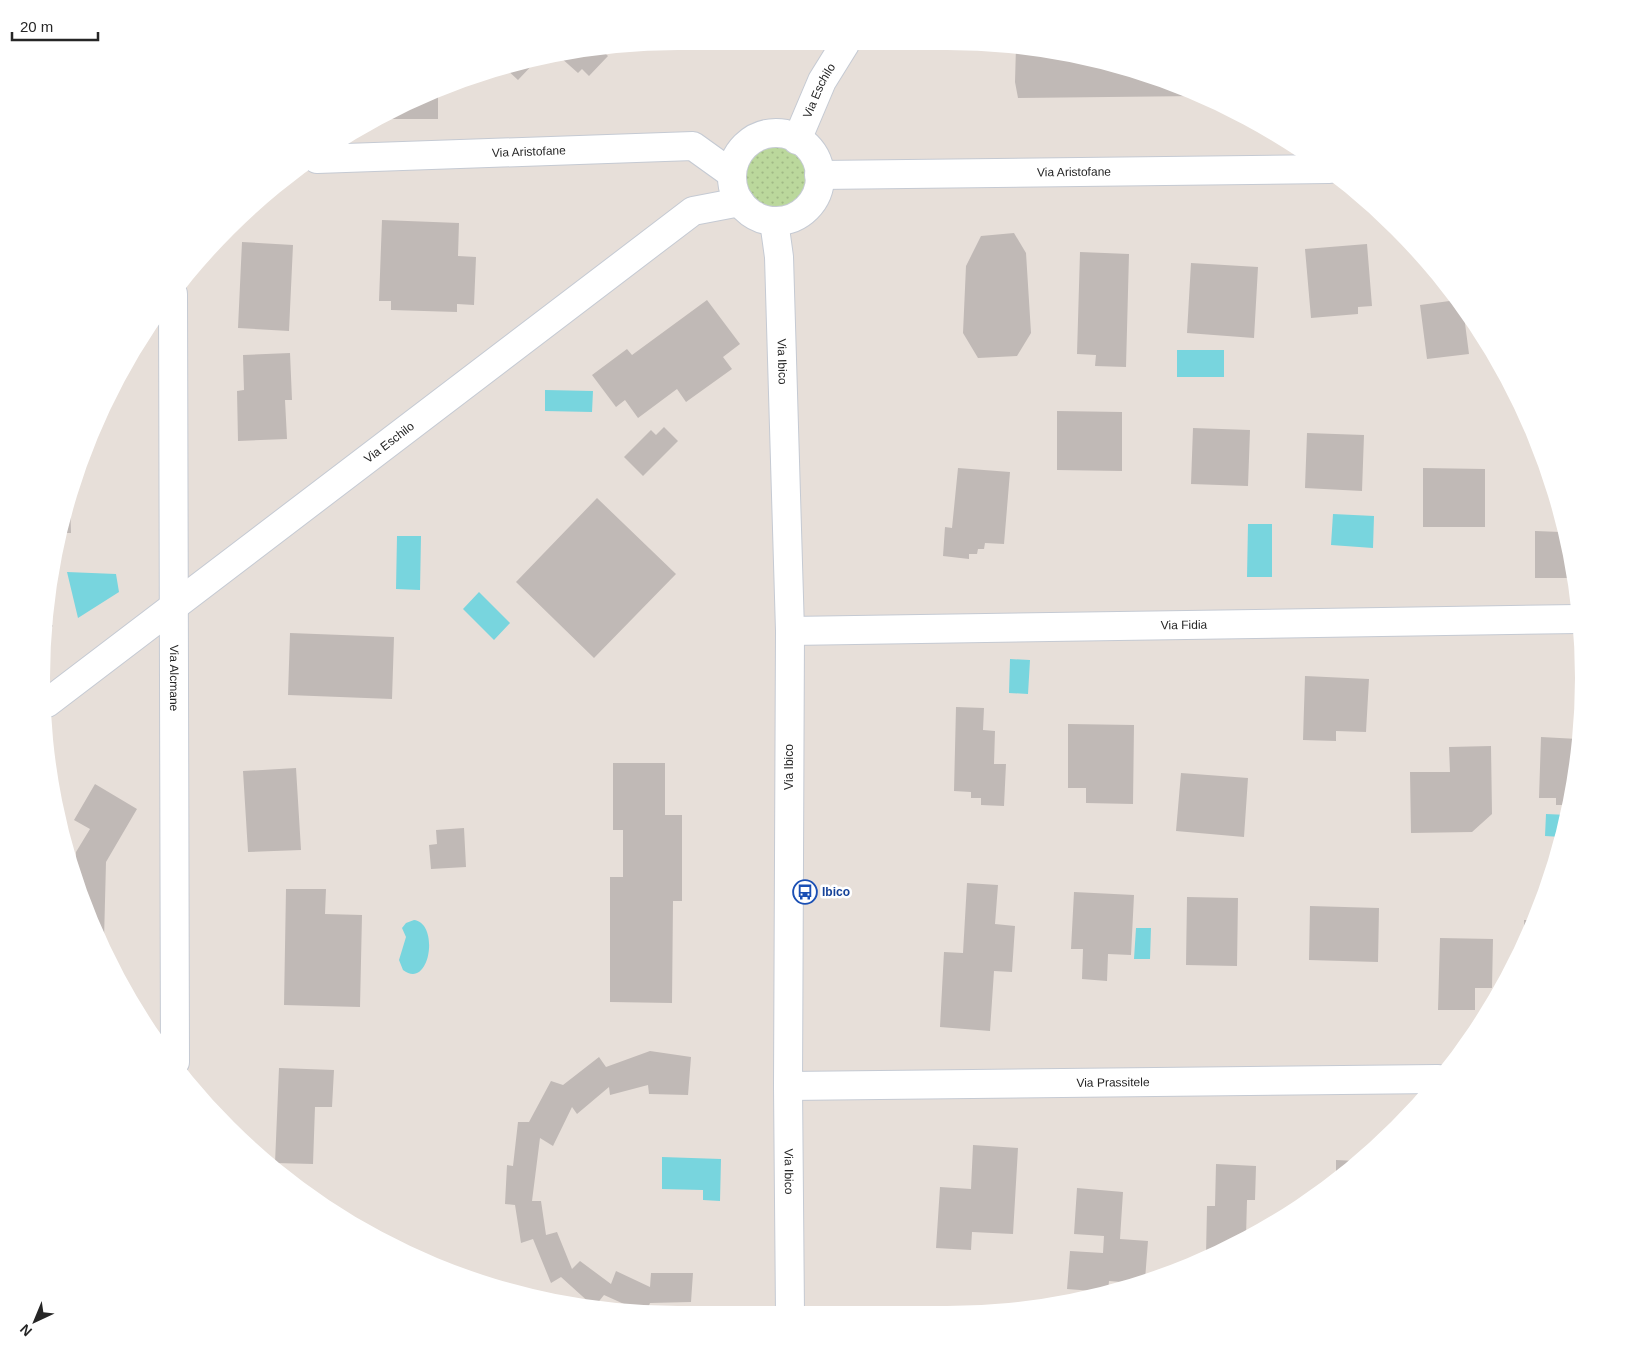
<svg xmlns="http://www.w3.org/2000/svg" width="1625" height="1356" font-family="Helvetica,sans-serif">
<defs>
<pattern id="grass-dots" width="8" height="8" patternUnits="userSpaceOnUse" patternTransform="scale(1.25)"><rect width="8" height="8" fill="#bbd89c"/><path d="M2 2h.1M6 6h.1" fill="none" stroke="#a1b986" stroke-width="1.8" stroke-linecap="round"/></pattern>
</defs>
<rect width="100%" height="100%" fill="#e7dfd9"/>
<path fill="url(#grass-dots)" d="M746 176a31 31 0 1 1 62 0a31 31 0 1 1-62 0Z"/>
<path fill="#78d5de" d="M1177,350H1224V377H1177Z
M545,390L593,391L592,412L545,411Z
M1333,514L1374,516L1373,548L1331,545Z
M1248,524H1272V577H1247Z
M397,536H421L420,590L396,589Z
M67,572L116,574L119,592L78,618Z
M479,592L510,623L494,640L463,609Z
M1010,659L1030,660L1028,694L1009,693Z
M1546,814L1568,815L1561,837L1545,836Z
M414,920C440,923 430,991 403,970L399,960L406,937L402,928L406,923Z
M1136,928H1151L1150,959H1134Z
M662,1157L721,1159L720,1201L703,1200V1190L662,1189Z"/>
<path fill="#c0b9b6" d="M699,42H734V47H699Z
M1016,46L1030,47L1112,63L1199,96L1018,98L1015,82Z
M603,51L608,56L589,76L582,69L578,73L560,57Z
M537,60L518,80L504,67L513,63Z
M438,94V119H377Z
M382,220L459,223L458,256L476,257L474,305L457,304V312L391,310V301H379Z
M1014,233L1026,253L1031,333L1017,356L978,358L963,333L966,266L981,236Z
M242,242L293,245L289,331L238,328Z
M1367,244L1372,306L1358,307V314L1311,318L1305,249Z
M1080,252L1129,254L1126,367L1095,366L1096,355L1077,354Z
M1191,263L1258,267L1254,338L1187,333Z
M707,300L740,344L723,357L732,369L686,402L677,389L638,418L625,400L616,407L592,375L627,349L632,355Z
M1457,300L1463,308L1469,354L1427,359L1420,305Z
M290,353L292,400H285L287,439L238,441L237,391L244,390L243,355Z
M1057,411L1122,412V471L1057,470Z
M664,427L678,441L643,476L624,457L651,430L656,435Z
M1193,428L1250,430L1248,486L1191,484Z
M1307,433L1364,435L1362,491L1305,488Z
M958,468L1010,472L1004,544L985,543L984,549H978L977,554H969V559L943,556L945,527L952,528Z
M1423,468L1485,469V527H1423Z
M70,498L71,533H63Z
M597,498L676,574L594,658L516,582Z
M1561,520L1571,553L1574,578H1535V531L1561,532Z
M46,617L53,626L43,635Z
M290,633L394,637L392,699L288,695Z
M1305,676L1369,679L1366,732L1336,731V741L1303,740Z
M956,707L984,708L983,730L995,731L994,764H1006L1004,806L981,805V798H971V792L954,791Z
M1068,724L1134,725L1133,804L1086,803V788H1068Z
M1541,737L1578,739L1571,805H1556V798H1539Z
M1491,746L1492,814L1472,832L1411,833L1410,772H1450L1449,747Z
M613,763H665V815H682V901H673L672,1003L610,1002V877H623V830H613Z
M296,768L301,850L248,852L243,771Z
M1181,773L1248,778L1244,837L1176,831Z
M95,784L137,809L106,862L104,940H99L90,922L72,863H76V852L90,829L74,820Z
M464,828L466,867L431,869L429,845L437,844L436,830Z
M967,883L998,885L995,924L1015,926L1012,972L994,971L990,1031L940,1027L944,952L963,953Z
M286,889H326L325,914L362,915L360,1007L284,1005Z
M1074,892L1134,895L1131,955L1108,954L1107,981L1082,979L1083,949H1071Z
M1187,897L1238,898L1237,966L1186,965Z
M1310,906L1379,908L1378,962L1309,960Z
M1524,920H1536L1525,941Z
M1440,938L1493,939L1492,988H1475V1010H1438Z
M650,1051L691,1057L688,1095L649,1094L648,1085L610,1095L609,1087L577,1114L572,1107L553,1146L540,1138L532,1201H541L546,1235L557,1232L572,1269L580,1261L611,1284L616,1271L650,1287L651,1273H693L691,1302L650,1303L646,1313H644L604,1295L596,1305H592L561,1277L551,1283L533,1239L521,1243L515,1205L505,1204L507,1165L513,1166L518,1122H529L551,1081L563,1085L599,1057L606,1067Z
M279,1068L334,1070L332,1107H315L313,1164L275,1163Z
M973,1145L1018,1148L1013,1234L972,1232L971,1250L936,1248L940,1187L971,1189Z
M1336,1160L1357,1161L1336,1179Z
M1216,1164L1256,1166L1255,1200H1247L1246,1237L1238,1241H1232V1244L1196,1264V1255H1206L1207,1206H1215Z
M1077,1188L1123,1192L1120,1239L1148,1241L1145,1280L1134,1283L1109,1281L1108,1291L1106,1292L1067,1289L1070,1251L1103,1253L1104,1236L1074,1234Z"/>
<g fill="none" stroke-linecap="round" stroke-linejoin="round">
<g stroke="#c5cad3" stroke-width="30">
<g id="street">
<circle cx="776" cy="177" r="44"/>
<path id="s1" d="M797,140L822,81L845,44"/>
<path id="s2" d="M317,159L693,146L732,174"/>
<path id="s3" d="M819,175L1329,169"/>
<path id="s4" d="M774,221L779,257L790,631L788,1086L790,1314"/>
<path id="s5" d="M173,294L175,1062"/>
<path id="s6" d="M790,631L1578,619"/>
<path id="s7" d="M47,703L693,211L740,202"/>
<path id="s8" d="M788,1086L1438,1079"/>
</g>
</g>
<use href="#street" stroke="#fff" stroke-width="28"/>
</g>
<defs>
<g id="bus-ring" transform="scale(1.25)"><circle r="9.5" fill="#fff" stroke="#1a4fb4" stroke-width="1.5"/><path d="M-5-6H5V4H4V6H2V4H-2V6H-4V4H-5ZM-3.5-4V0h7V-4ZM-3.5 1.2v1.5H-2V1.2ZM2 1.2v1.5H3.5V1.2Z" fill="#1a4fb4"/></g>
</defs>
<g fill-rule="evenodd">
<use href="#bus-ring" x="805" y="892"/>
</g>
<g text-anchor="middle" stroke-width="5" stroke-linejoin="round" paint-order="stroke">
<g font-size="12" fill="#262626" stroke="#fff">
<text dy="4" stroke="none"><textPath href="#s1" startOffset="54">Via Eschilo</textPath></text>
<text dy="4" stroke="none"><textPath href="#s2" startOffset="212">Via Aristofane</textPath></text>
<text dy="4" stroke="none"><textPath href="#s3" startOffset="255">Via Aristofane</textPath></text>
<text dy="4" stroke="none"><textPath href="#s4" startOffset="141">Via Ibico</textPath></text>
<text dy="4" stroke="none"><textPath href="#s7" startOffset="430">Via Eschilo</textPath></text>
<text dy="4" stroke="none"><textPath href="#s6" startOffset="394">Via Fidia</textPath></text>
<text dy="4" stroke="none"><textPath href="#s5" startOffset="384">Via Alcmane</textPath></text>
<text transform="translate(789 767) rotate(-90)" y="4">Via Ibico</text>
<text dy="4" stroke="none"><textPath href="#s8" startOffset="325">Via Prassitele</textPath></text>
<text dy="4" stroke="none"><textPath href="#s4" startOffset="951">Via Ibico</textPath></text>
</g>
<g font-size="12" font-weight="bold" fill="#164399" stroke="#fff" text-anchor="start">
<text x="822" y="896">Ibico</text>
</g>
</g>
<path d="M0 0H1625V1356H0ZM678 50H947A628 628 0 0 1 1575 678V678A628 628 0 0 1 947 1306H678A628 628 0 0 1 50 678V678A628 628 0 0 1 678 50Z" fill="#fff" fill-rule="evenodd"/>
<g transform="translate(35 1321) rotate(224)" stroke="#ffffff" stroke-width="4" paint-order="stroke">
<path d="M0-4L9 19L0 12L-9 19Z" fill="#262626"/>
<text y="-8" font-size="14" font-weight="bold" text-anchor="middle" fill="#262626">N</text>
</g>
<path d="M12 32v8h86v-8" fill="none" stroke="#262626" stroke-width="2.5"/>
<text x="20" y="32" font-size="15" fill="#262626" stroke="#ffffff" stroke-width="4" paint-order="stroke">20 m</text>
</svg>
